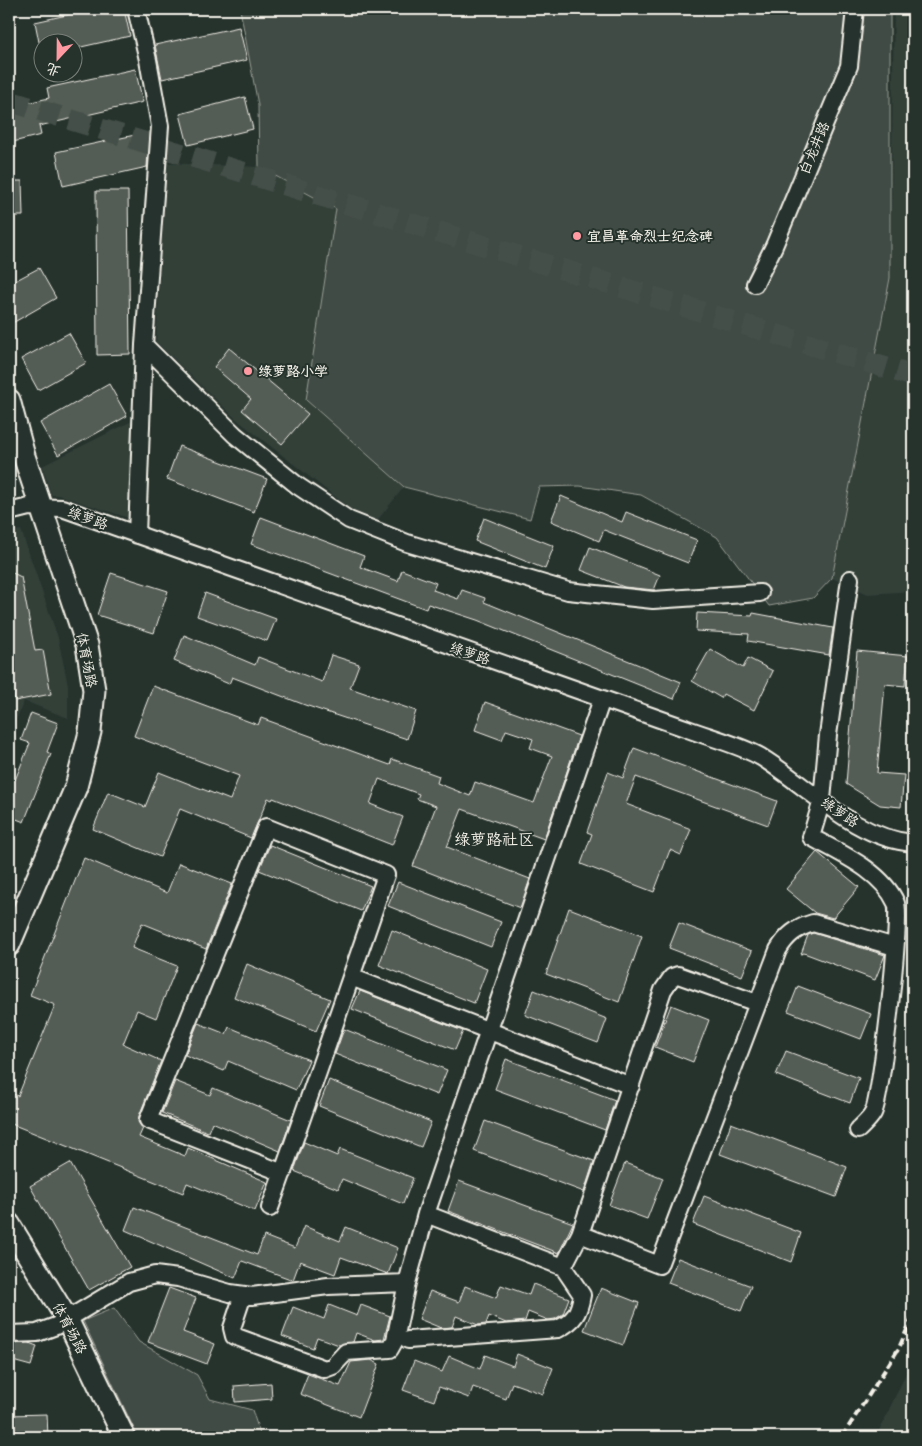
<svg xmlns="http://www.w3.org/2000/svg" width="922" height="1446" font-family="Mali,'LXGW WenKai TC',sans-serif">
<rect width="100%" height="100%" fill="#26332d"/>
<filter id="ink" filterUnits="userSpaceOnUse"><feTurbulence type="fractalNoise" baseFrequency=".02" numOctaves="2"/><feDisplacementMap in="SourceGraphic" scale="10" xChannelSelector="R" yChannelSelector="G"/><feConvolveMatrix kernelMatrix="1 2 1 2 8 2 1 2 1" color-interpolation-filters="sRGB"/></filter>
<g filter="url(#ink)">
<path fill="#333f39" d="M894,9H913V591L868,594L832,578L890,278Z
M166,163L259,167L336,209L306,400L404,487L376,522L352,510L236,419L156,342Z
M136,419L129,518L58,495H51L42,466Z
M21,530L58,638L68,685V718L24,701L9,736V532Z
M913,1359V1437H876Z"/>
<path fill="#414b45" stroke="#9a9e96" d="M240,9H890V278L832,578L813,598L769,606L717,537L641,495L580,486L539,487L530,519L404,487L306,400L336,209L259,167L258,105Z
M114,1308L139,1342L197,1375L210,1399L252,1410L261,1437H138L83,1321Z"/>
<path fill="#525c55" stroke="#f4f1e8" d="M94,9H124L130,36L72,49V42H39L35,22Z
M239,27L247,60L162,79L155,45Z
M135,69L143,102L39,126L41,135L9,143V107L49,98L47,88Z
M245,97L253,129L188,145L180,114Z
M144,133L148,151L147,167L63,186L56,152Z
M9,181H22L23,216H9Z
M96,191H128L130,354L97,355Z
M39,268L56,298L9,325V284Z
M69,333L86,363L38,390L21,359Z
M229,348L308,414L282,444L242,410L251,399L214,367Z
M109,384L127,416L58,455L40,423Z
M179,446L267,479L254,512L167,479Z
M561,496L622,522L626,512L697,540L688,563L604,530L599,541L551,521Z
M261,517L364,556L360,567L398,581L402,570L436,583L433,590L458,599L462,590L485,598L484,602L681,682L674,699L477,620L428,604L426,609L251,544Z
M484,518L554,546L545,569L475,541Z
M590,547L660,575L654,590L624,587L581,570Z
M9,571L21,577L35,651L43,650L51,694L15,701L9,667Z
M111,573L168,591L154,633L97,615Z
M205,593L276,619L267,641L197,616Z
M697,613L752,616L753,613L833,628L829,655L748,641L749,634L696,631Z
M184,635L255,665L258,657L322,682L331,655L359,664L350,688L416,711L407,739L305,705L232,677L229,684L174,661Z
M710,649L743,668L748,658L773,671L754,710L723,694L721,698L692,681Z
M857,651L908,656L905,686L885,684L877,773L904,775L901,807L880,805L846,784Z
M153,686L258,725L261,718L390,765L392,759L439,776L437,783L470,796L475,782L534,803L552,756L530,748L533,739L506,730L502,740L475,730L485,702L579,736L544,839L462,809L447,847L530,879L520,908L413,866L436,806L417,799L419,794L379,779L370,804L403,817L392,845L273,798L272,800L268,798L251,838L180,809L160,857L93,829L108,792L145,807L159,772L230,800L239,776L134,736Z
M31,713L58,723L47,752L51,754L24,822L9,816V777L15,780L30,743L21,740Z
M634,748L777,801L768,825L636,777L626,804L691,829L681,855L670,850L654,892L581,864L592,834L587,832L608,772L623,778Z
M270,845L371,886L361,911L259,870Z
M817,852L859,887L833,918L815,913L786,889Z
M84,858L167,893L179,863L232,884L206,949L142,923L132,948L177,966L156,1018L137,1010L123,1044L161,1061L139,1116L138,1122L143,1128L139,1137L185,1156L188,1148L267,1182L255,1211L187,1183L183,1193L9,1123V1092L18,1096L55,1005L30,995Z
M398,882L501,922L491,947L388,906Z
M569,908L642,936L619,1002L546,974Z
M679,923L752,951L742,976L669,948Z
M392,930L487,969L474,1003L379,965Z
M813,933L885,955L875,980L804,953L801,954L808,935Z
M247,964L330,999L316,1031L234,997Z
M798,986L871,1014L861,1039L788,1011Z
M534,990L607,1019L598,1043L525,1015Z
M360,991L463,1031L455,1050L352,1009Z
M671,1005L709,1020L693,1062L655,1047Z
M198,1023L226,1034L229,1027L309,1060L296,1090L228,1061L224,1071L185,1055Z
M344,1029L447,1070L437,1095L335,1054Z
M786,1051L859,1078L850,1103L776,1075Z
M506,1059L615,1100L605,1130L495,1089Z
M329,1080L431,1122L421,1147L319,1106Z
M175,1081L210,1095L213,1088L291,1120L280,1151L212,1122L208,1132L162,1113Z
M485,1121L594,1161L584,1192L474,1151Z
M731,1123L847,1167L836,1197L720,1154Z
M304,1142L337,1156L340,1149L413,1178L403,1204L342,1179L338,1189L294,1171Z
M70,1163L130,1267L89,1290L30,1186Z
M625,1163L663,1178L647,1219L609,1205Z
M459,1181L573,1223L559,1253L448,1211Z
M704,1196L801,1233L791,1262L693,1224Z
M134,1207L257,1255L264,1236L295,1248L304,1226L340,1241L346,1227L398,1248L388,1274L341,1257L335,1274L300,1261L293,1280L242,1261L235,1278L125,1230Z
M678,1258L751,1286L741,1311L668,1283Z
M533,1284L569,1298L563,1314L555,1319L548,1320L528,1312L525,1321L506,1323L489,1316L486,1324L478,1325L456,1316L452,1327L441,1328L419,1319L430,1291L459,1302L465,1286L496,1298L501,1285L529,1295Z
M169,1288L196,1298L183,1332L215,1344L207,1364L148,1342Z
M601,1288L639,1303L623,1345L584,1330Z
M329,1305L357,1316L361,1305L390,1316L384,1339L375,1340L356,1333L353,1342L339,1345L317,1337L313,1348L282,1336L293,1307L324,1319Z
M29,1343L37,1346L31,1366L9,1360V1344Z
M517,1354L553,1368L543,1394L512,1383L506,1399L473,1387L469,1398L439,1387L434,1401L403,1390L414,1361L442,1372L449,1356L480,1369L485,1355L513,1366Z
M371,1360L379,1364L359,1417L300,1394L308,1374L340,1386L351,1362Z
M271,1383L272,1399L235,1402L234,1386Z
M47,1414L48,1437H9V1415Z"/>
<g fill="none" stroke-linecap="round" stroke-linejoin="round">
<path stroke="#455049" stroke-width="21" stroke-dasharray="21 11" stroke-linecap="butt" d="M9,101L913,376"/>
<g stroke="#f4f1e8" stroke-width="20">
<path id="minor" d="M136,9L148,60L160,126L144,345L137,535
M755,284L774,246L849,66L855,9
M144,345L235,435L298,486L349,520L407,543L568,591L653,600L760,593
M9,512L29,507L62,508L685,728C708,737 740,745 761,757C810,787 853,838 913,843
M850,579L828,735L822,800L811,837C840,853 882,871 896,903C902,915 881,1099 873,1113C870,1119 863,1125 858,1130
M351,977L631,1086
M757,1003L678,975L672,977L663,990L580,1234L659,1265L778,950C787,935 796,928 813,923L895,947
M270,1208C310,1097 348,986 386,875L266,827L148,1120L283,1173
M426,1214L563,1267
M243,1295L232,1328L234,1336L325,1369L333,1366L346,1352L390,1349L395,1340L407,1283
M9,1334L37,1333L56,1326L129,1282L155,1275L178,1278L230,1293L252,1296L328,1286L407,1283L426,1214L602,699
M408,1340L558,1329C574,1321 579,1313 582,1295L563,1267L580,1234"/>
</g>
<g stroke="#f4f1e8" stroke-width="25">
<path id="major" d="M9,400L24,456L87,645L94,690L90,732L76,787L9,945
M9,1224L67,1319L124,1437"/>
</g>
<use href="#minor" stroke="#26332d" stroke-width="16"/>
<use href="#major" stroke="#26332d" stroke-width="21"/>
<path stroke="#f4f1e8" stroke-width="4" stroke-dasharray="8 4" stroke-linecap="butt" d="M842,1437L899,1348L913,1316"/>
</g>
</g>
<g fill="#ff9aa2" stroke="#26332d" stroke-width="2">
<circle cx="577" cy="236" r="5"/>
<circle cx="248" cy="371" r="5"/>
</g>
<g text-anchor="middle" stroke-width="4" stroke-linejoin="round" paint-order="stroke">
<g font-size="14" fill="#f4f1e8" stroke="#26332d">
<text transform="translate(814 148) rotate(-67)" y="5">白龙井路</text>
<text transform="translate(88 518) rotate(20)" y="5">绿萝路</text>
<text transform="translate(470 653) rotate(19)" y="5">绿萝路</text>
<text transform="translate(87 660) rotate(79)" y="5">体育场路</text>
<text transform="translate(840 812) rotate(34)" y="5">绿萝路</text>
<text transform="translate(70 1328) rotate(62)" y="5">体育场路</text>
</g>
<g font-size="14" font-weight="bold" fill="#f4f1e8" stroke="#26332d" text-anchor="start">
<text x="587" y="241">宜昌革命烈士纪念碑</text>
<text x="258" y="376">绿萝路小学</text>
</g>
<g font-size="16" fill="#f4f1e8" stroke="#26332d">
<text x="494" y="845">绿萝路社区</text>
</g>
</g>
<rect width="922" height="1446" fill="none" stroke="#26332d" stroke-width="30"/>
<rect x="15" y="15" width="892" height="1416" fill="none" stroke="#f4f1e8" stroke-width="2" filter="url(#ink)"/>
<g transform="translate(58 58) rotate(202)"><circle r="24" fill="#26332d" stroke="#787f78"/>
<path d="M0-4L9 19L0 12L-9 19Z" fill="#ff9aa2"/>
<text y="-8" font-size="14" font-weight="bold" text-anchor="middle" fill="#f4f1e8">北</text>
</g>
</svg>
